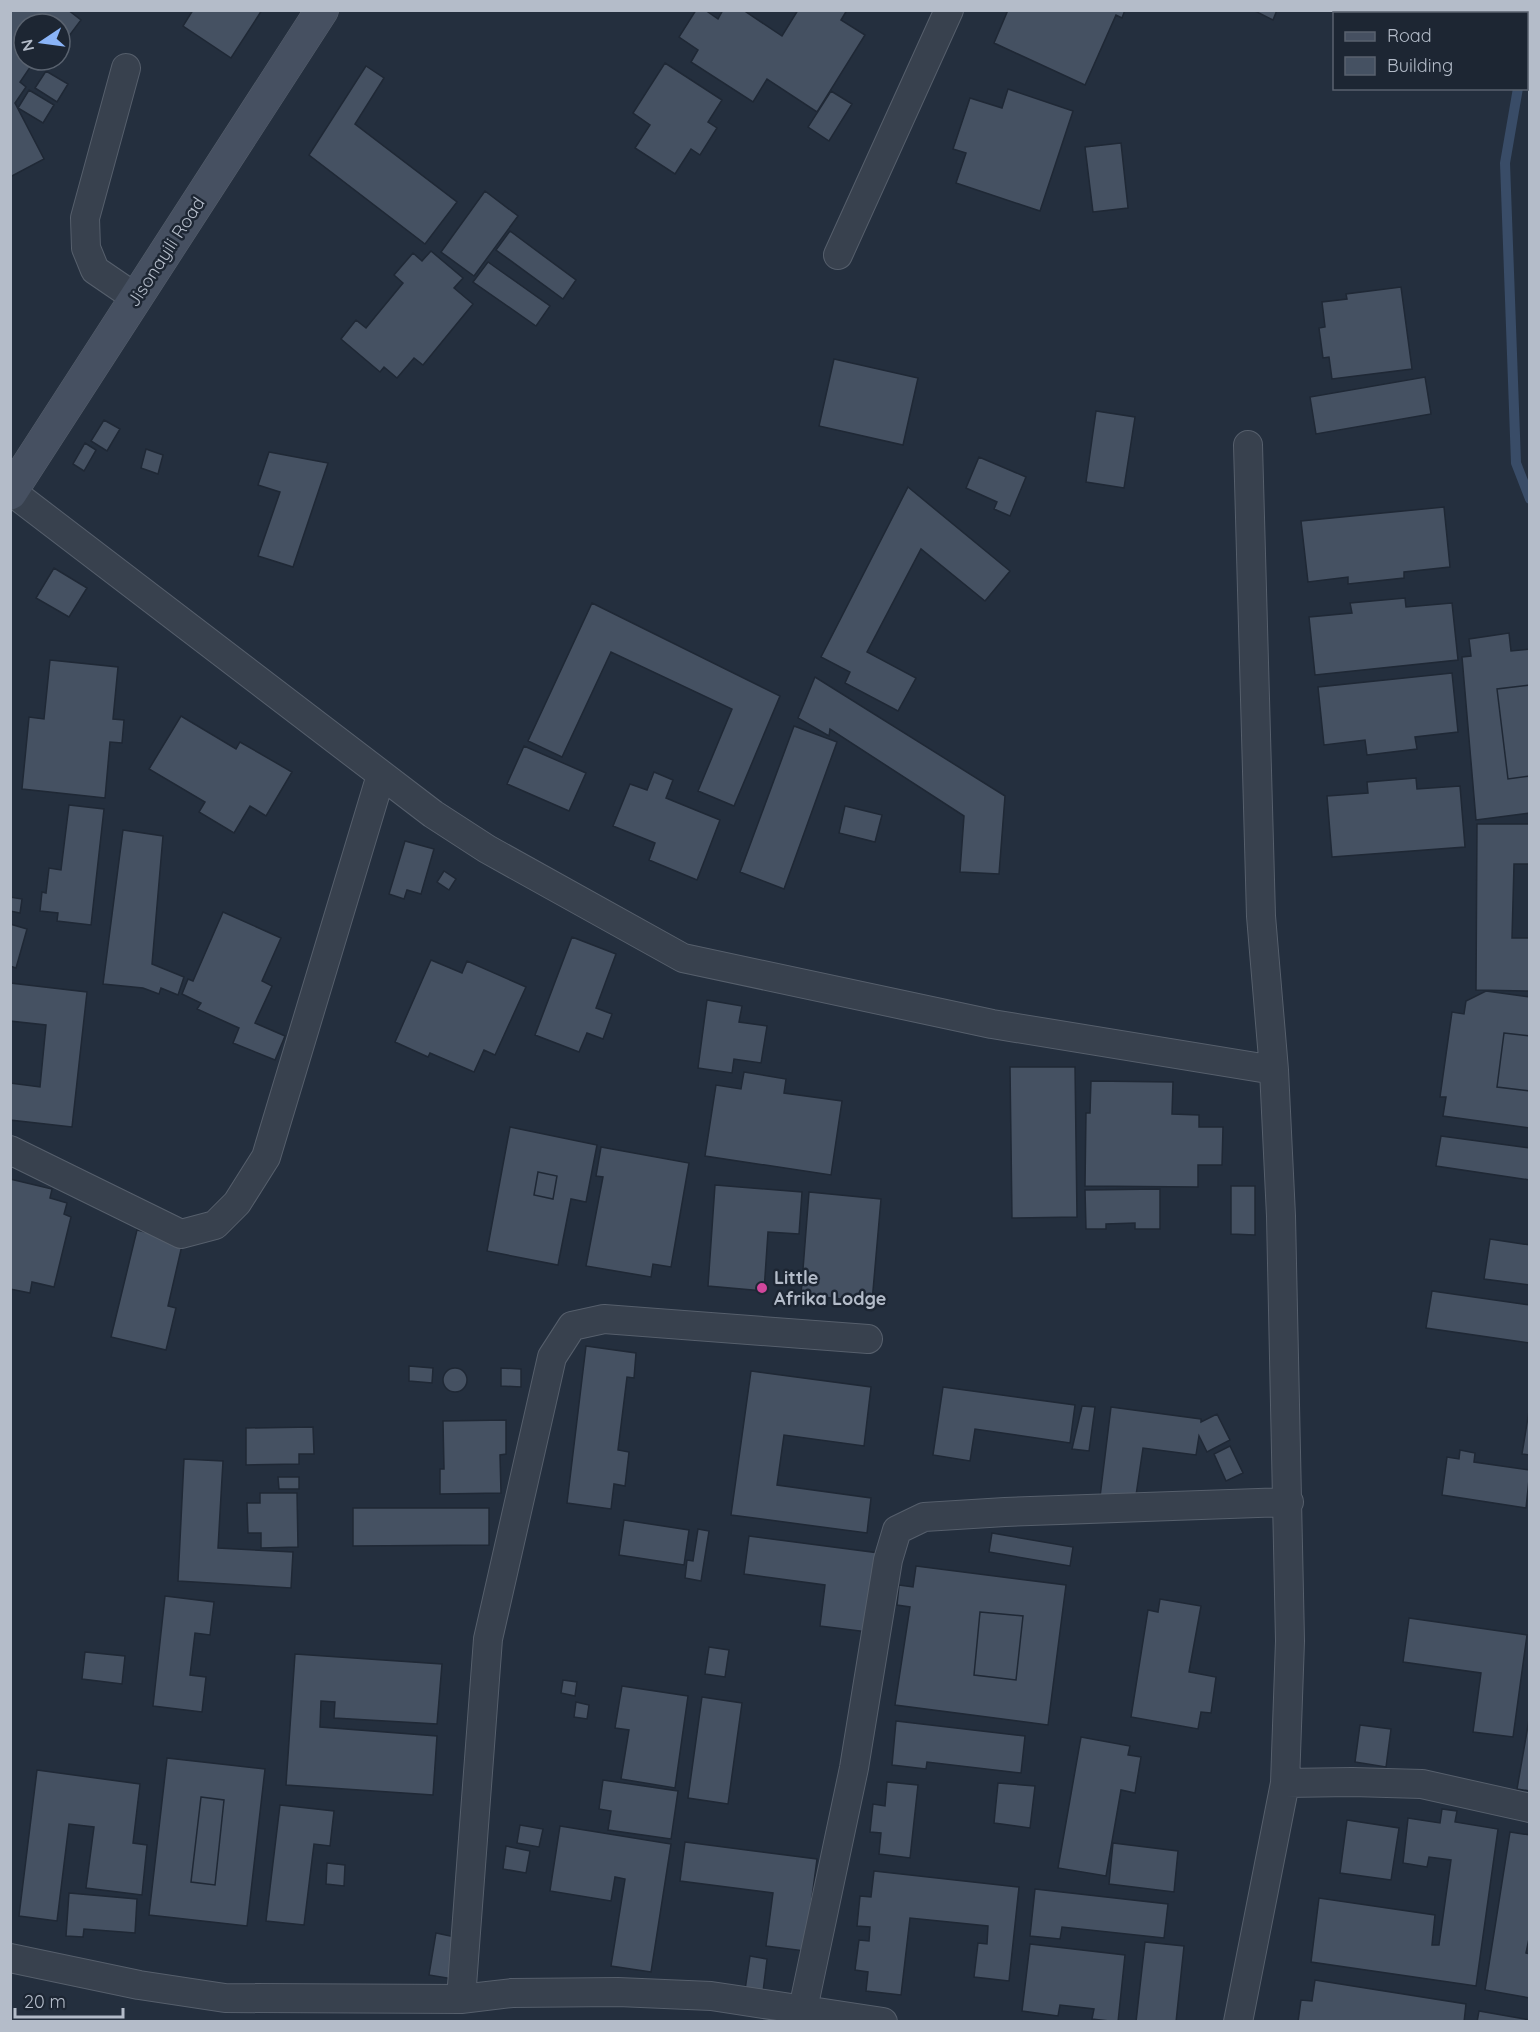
<svg xmlns="http://www.w3.org/2000/svg" width="1540" height="2032" font-family="Quicksand,sans-serif">
<rect width="100%" height="100%" fill="#242f3e"/>
<g fill="none" stroke-linecap="round" stroke-linejoin="round">
<path stroke="#394c67" stroke-width="10" d="M1526,43L1530,26
M1518,88L1505,163L1516,463L1530,499"/>
</g>
<path fill="#455162" stroke="#1f2835" stroke-width="1.5" fill-rule="evenodd" d="M10,10H68L81,20L60,48V24H24V60H35L20,82L26,87L15,103L44,159L10,177Z
M193,10H262L231,58L183,26Z
M696,10H705L718,19L723,10H743L782,36L798,10H847L841,20L865,35L817,112L767,79L753,102L691,62L698,50L679,37Z
M1008,10H1125L1122,18L1116,15L1085,85L994,43Z
M1253,10H1277L1273,20Z
M665,63L722,100L708,122L717,128L700,155L691,149L675,174L635,148L650,125L633,113Z
M366,66L384,78L355,124L457,202L425,244L309,155Z
M46,71L68,84L57,102L35,88Z
M1008,89L1073,111L1040,211L956,183L966,153L953,149L970,98L1002,108Z
M29,90L54,105L43,123L18,108Z
M831,91L852,104L829,141L808,127Z
M1121,143L1128,208L1093,212L1085,147Z
M485,191L518,216L474,276L441,252Z
M510,231L576,280L563,299L496,250Z
M431,251L463,278L454,288L473,304L423,365L414,358L397,378L384,367L380,372L341,339L356,320L366,328L403,283L394,275L413,253L422,261Z
M488,262L550,306L536,326L473,282Z
M1401,287L1412,369L1332,379L1329,357L1323,358L1319,328L1325,327L1322,302L1347,299L1346,294Z
M834,359L918,378L903,445L819,426Z
M1425,377L1431,414L1316,434L1310,397Z
M1096,411L1135,417L1124,488L1086,482Z
M104,420L120,429L107,451L91,441Z
M85,443L96,450L84,471L73,464Z
M146,449L163,455L158,474L141,468Z
M269,452L328,463L293,567L258,556L280,492L258,485Z
M979,457L1026,477L1010,516L994,509L997,502L966,488Z
M908,487L1010,571L985,601L921,549L867,652L916,678L898,711L845,683L850,672L821,657Z
M1444,507L1450,567L1404,572V578L1348,584V577L1308,582L1301,521Z
M54,568L87,588L69,617L36,598Z
M1405,598L1406,607L1452,603L1458,660L1315,675L1309,617L1352,613L1350,603Z
M592,603L780,696L734,806L698,791L732,709L611,652L562,757L528,741Z
M1509,633L1511,651L1530,649V685L1497,689L1508,779L1530,776V813L1476,820L1462,657L1471,656L1469,639Z
M50,660L118,667L113,719L124,720L122,743L110,742L105,798L22,789L29,717L44,719Z
M1452,673L1458,732L1415,737L1417,749L1367,755L1365,740L1324,745L1318,687Z
M815,677L1005,796L999,874L960,872L964,816L830,729L829,736L798,718Z
M1530,685V776L1508,779L1497,689Z
M181,716L236,749L240,742L292,772L266,816L250,806L234,833L199,812L205,802L149,769Z
M794,726L837,742L784,889L740,872Z
M524,746L586,773L569,811L507,784Z
M654,772L673,780L666,798L720,820L697,880L649,860L655,843L613,826L630,784L647,790Z
M1416,778L1417,789L1460,786L1465,847L1332,857L1327,796L1368,793L1367,782Z
M69,805L104,809L91,925L57,921L58,913L40,911L42,892L46,893L49,868L61,870Z
M845,806L882,815L875,842L839,833Z
M1477,824H1530V864H1514L1512,938H1530V991L1476,990Z
M123,830L163,836L152,964L184,977L178,995L161,988L159,994L143,988L103,984Z
M405,841L434,849L421,894L407,890L404,899L389,894Z
M444,871L456,879L449,890L437,882Z
M10,897L22,899L20,913L10,911Z
M223,912L281,938L262,981L272,986L255,1023L285,1036L275,1060L233,1043L239,1028L197,1009L201,1003L182,994L188,979L193,981Z
M10,924L27,929L16,968L10,966Z
M572,937L616,954L596,1008L612,1014L603,1039L587,1033L579,1052L535,1035Z
M431,960L462,973L467,961L526,987L495,1055L484,1050L474,1072L430,1053L428,1057L395,1042Z
M10,983L87,992L72,1127L10,1120V1083L40,1087L46,1025L10,1021Z
M1486,991L1530,997V1036L1504,1033L1497,1087L1530,1091V1128L1443,1116L1446,1097H1440L1452,1012L1464,1014L1466,1001Z
M707,1000L742,1006L739,1022L767,1026L761,1063L734,1059L732,1073L698,1068Z
M1504,1033L1530,1036V1091L1497,1087Z
M1010,1067H1075L1077,1217L1012,1218Z
M744,1072L786,1079L784,1093L842,1101L831,1175L705,1156L716,1085L741,1089Z
M1091,1081L1173,1082L1172,1114L1199,1115V1127H1223L1222,1165H1198V1187L1085,1186L1086,1113H1090Z
M510,1127L597,1145L586,1202L571,1199L558,1265L487,1251ZM538,1172L557,1176L553,1199L534,1195Z
M1441,1136L1530,1148V1180L1436,1166Z
M601,1147L689,1163L671,1267L653,1264L651,1277L586,1266L603,1177L596,1176Z
M538,1172L557,1176L553,1199L534,1195Z
M10,1179L52,1189L50,1198L67,1203L64,1214L71,1217L54,1287L32,1282L30,1293L10,1289Z
M715,1185L802,1192L799,1234L768,1232L764,1291L708,1286Z
M1231,1186H1255V1235L1231,1234Z
M1160,1189V1229H1135V1223L1106,1224V1229H1086L1085,1190Z
M809,1192L881,1199L872,1302L801,1295Z
M137,1230L183,1241L168,1306L176,1308L166,1350L111,1337Z
M1490,1239L1530,1245V1285L1484,1279Z
M1432,1291L1530,1305V1343L1426,1328Z
M586,1346L636,1353L634,1378L627,1377L618,1450L629,1452L625,1486L614,1484L611,1509L567,1503Z
M409,1366L433,1368L432,1383L409,1381Z
M501,1368L521,1369V1387L501,1386Z
M443 1380a12 12 0 1 1 24 0a12 12 0 1 1-24 0Z
M751,1371L871,1387L864,1446L784,1435L777,1485L871,1498L867,1533L731,1515Z
M943,1387L1075,1405L1070,1443L975,1429L970,1461L933,1455Z
M1530,1405V1455L1522,1454Z
M1082,1406L1095,1407L1089,1451L1072,1449Z
M1111,1407L1201,1419V1422L1217,1414L1230,1440L1207,1452L1199,1436L1196,1455L1143,1448L1135,1502L1100,1497Z
M506,1420V1454L500,1455L501,1493L440,1494V1469H444L443,1421Z
M313,1427L314,1454H299V1464L246,1465V1428Z
M1230,1446L1243,1473L1226,1481L1214,1454Z
M1460,1450L1475,1453L1474,1462L1530,1470L1526,1508L1442,1495L1447,1457L1459,1459Z
M184,1459L223,1461L218,1548L293,1552L291,1588L178,1581Z
M278,1477H299V1489H279Z
M260,1493H297L298,1547L261,1548V1533H248L247,1503H260Z
M353,1508H489V1545L353,1546Z
M624,1520L689,1530L684,1565L619,1555Z
M698,1529L709,1531L701,1581L685,1578L687,1560L693,1561Z
M992,1533L1073,1547L1070,1566L989,1552Z
M749,1536L879,1553L868,1632L820,1626L825,1585L744,1574Z
M916,1566L1066,1585L1048,1725L895,1705L910,1607L897,1605L899,1585L913,1587ZM980,1612L1023,1616L1016,1680L974,1675Z
M165,1596L214,1602L210,1635L195,1633L190,1675L206,1677L202,1712L153,1706Z
M1160,1599L1201,1606L1189,1672L1216,1677L1211,1713L1201,1712L1198,1729L1131,1717L1148,1610L1158,1612Z
M980,1612L1023,1616L1016,1680L974,1675Z
M1409,1618L1527,1635L1513,1737L1473,1732L1481,1673L1403,1662Z
M709,1647L729,1650L725,1677L705,1674Z
M85,1652L125,1656L122,1684L82,1679Z
M295,1654L442,1664L437,1724L334,1718L335,1702L321,1701L320,1727L437,1736L433,1795L286,1785Z
M563,1680L577,1682L575,1696L561,1693Z
M622,1686L688,1696L675,1788L621,1779L629,1730L615,1728Z
M702,1697L742,1703L728,1804L688,1798Z
M576,1702L589,1705L587,1719L574,1717Z
M1530,1714V1791L1517,1789Z
M896,1721L1025,1736L1021,1773L927,1762L926,1769L892,1765Z
M1360,1725L1391,1729L1386,1767L1355,1762Z
M1081,1737L1130,1746L1128,1755L1141,1757L1135,1793L1121,1790L1106,1876L1058,1868Z
M167,1758L265,1769L247,1926L149,1915ZM201,1797L224,1800L215,1885L191,1882Z
M37,1770L140,1784L133,1843L147,1845L142,1895L86,1888L94,1827L69,1824L57,1921L19,1916Z
M603,1780L678,1791L671,1839L608,1830L611,1811L599,1809Z
M887,1782L918,1785L910,1858L879,1854L881,1833L870,1832L873,1804L885,1806Z
M998,1783L1035,1786L1030,1828L994,1823Z
M201,1797L224,1800L215,1885L191,1882Z
M280,1805L334,1811L330,1846L314,1844L304,1925L266,1921Z
M1442,1809L1457,1811L1455,1822L1498,1829L1476,1986L1311,1962L1319,1898L1435,1915L1432,1945H1439L1451,1860L1429,1857L1427,1867L1403,1863L1408,1818L1440,1823Z
M1347,1820L1399,1828L1391,1880L1340,1873Z
M520,1825L543,1829L539,1847L517,1843Z
M560,1826L671,1844L651,1972L611,1966L625,1879L615,1877L611,1901L550,1891Z
M1510,1832L1530,1835V1934L1526,1953L1530,1954V1998L1485,1990Z
M685,1842L817,1859L805,1951L766,1946L773,1893L680,1881Z
M1113,1843L1178,1851L1174,1892L1109,1884Z
M506,1846L530,1851L526,1873L503,1869Z
M327,1863L345,1865L344,1886L326,1884Z
M874,1871L1019,1887L1009,1981L974,1977L978,1943L987,1944L988,1926L910,1918L901,1995L866,1991L868,1972L855,1970L859,1940L869,1941L870,1927L857,1926L860,1896L871,1897Z
M1035,1889L1168,1904L1164,1938L1062,1927L1060,1939L1030,1936Z
M69,1893L137,1899L135,1933L84,1929L83,1937L66,1936Z
M436,1933L460,1938L453,1979L429,1975Z
M1145,1942L1184,1946L1176,2022H1136Z
M1030,1944L1125,1955L1118,2022L1092,2019L1094,2009L1060,2005L1058,2016L1022,2011Z
M750,1956L767,1959L763,1992L745,1990Z
M1315,1980L1466,2004L1464,2022H1298L1301,2000L1312,2001Z
M1479,2011L1530,2020V2022H1477Z"/>
<g fill="none" stroke-linecap="round" stroke-linejoin="round">
<g stroke="#565f6c" stroke-width="30">
<path id="street" d="M126,68L85,218L86,248L95,270L136,298
M838,255L949,10
M12,492L433,814L487,849L683,958L992,1024L1274,1070
M10,1150L181,1234L215,1225L237,1203L266,1157L381,775
M1285,1783L1352,1782L1422,1784L1530,1808
M10,1958L139,1985L225,1998L461,1999L512,1993L618,1992L711,1996L883,2022
M461,1999L488,1639L552,1357L572,1326L604,1319L868,1339
M803,2009L854,1768L888,1560L897,1530L924,1517L1005,1512L1289,1502
M1238,2022L1285,1783L1290,1641L1281,1216L1274,1070L1261,916L1248,445"/>
</g>
<g stroke="#565f6c" stroke-width="34">
<path id="secondary" d="M10,493L322,10"/>
</g>
<use href="#street" stroke="#38414e" stroke-width="28"/>
<use href="#secondary" stroke="#465061" stroke-width="33"/>
</g>
<circle fill="#d1479c" stroke="#1d2633" stroke-width="2" cx="762" cy="1288" r="6"/>
<g text-anchor="middle" stroke-width="5" stroke-linejoin="round" paint-order="stroke">
<g font-size="18" fill="#b4bcc9" stroke="#1d2633">
<text transform="translate(166 252) rotate(-57)" y="6">Jisonayili Road</text>
</g>
<g font-size="18" font-weight="bold" fill="#b4bcc9" stroke="#1d2633" text-anchor="start">
<text x="774" y="1284">Little<tspan x="774" dy="21">Afrika Lodge</tspan></text>
</g>
</g>
<rect width="1540" height="2032" fill="none" stroke="#b4bcc9" stroke-width="24"/>
<rect x="1333" y="12" width="195" height="78" fill="#1d2633" stroke="#59626f" stroke-width="1.5"/>
<rect x="1345" y="32" width="30" height="9" fill="#465061" stroke="#59626f" stroke-width="1.5"/>
<text x="1387" y="42" font-size="18" fill="#b4bcc9">Road</text>
<rect x="1345" y="57" width="30" height="18" fill="#455162" stroke="#59626f" stroke-width="1.5"/>
<text x="1387" y="72" font-size="18" fill="#b4bcc9">Building</text>
<g transform="translate(42 42) rotate(257)"><circle r="28" fill="#1d2633" stroke="#59626f" stroke-width="1.5"/>
<path d="M0-4.5L10 22L0 15L-10 22Z" fill="#8ab4f8"/>
<text y="-9" font-size="16" font-weight="bold" text-anchor="middle" fill="#b4bcc9">N</text>
</g>
<path d="M15 2008v9h108v-9" fill="none" stroke="#b4bcc9" stroke-width="3"/>
<text x="24" y="2008" font-size="18" fill="#b4bcc9" stroke="#1d2633" stroke-width="4.5" paint-order="stroke">20 m</text>
</svg>
